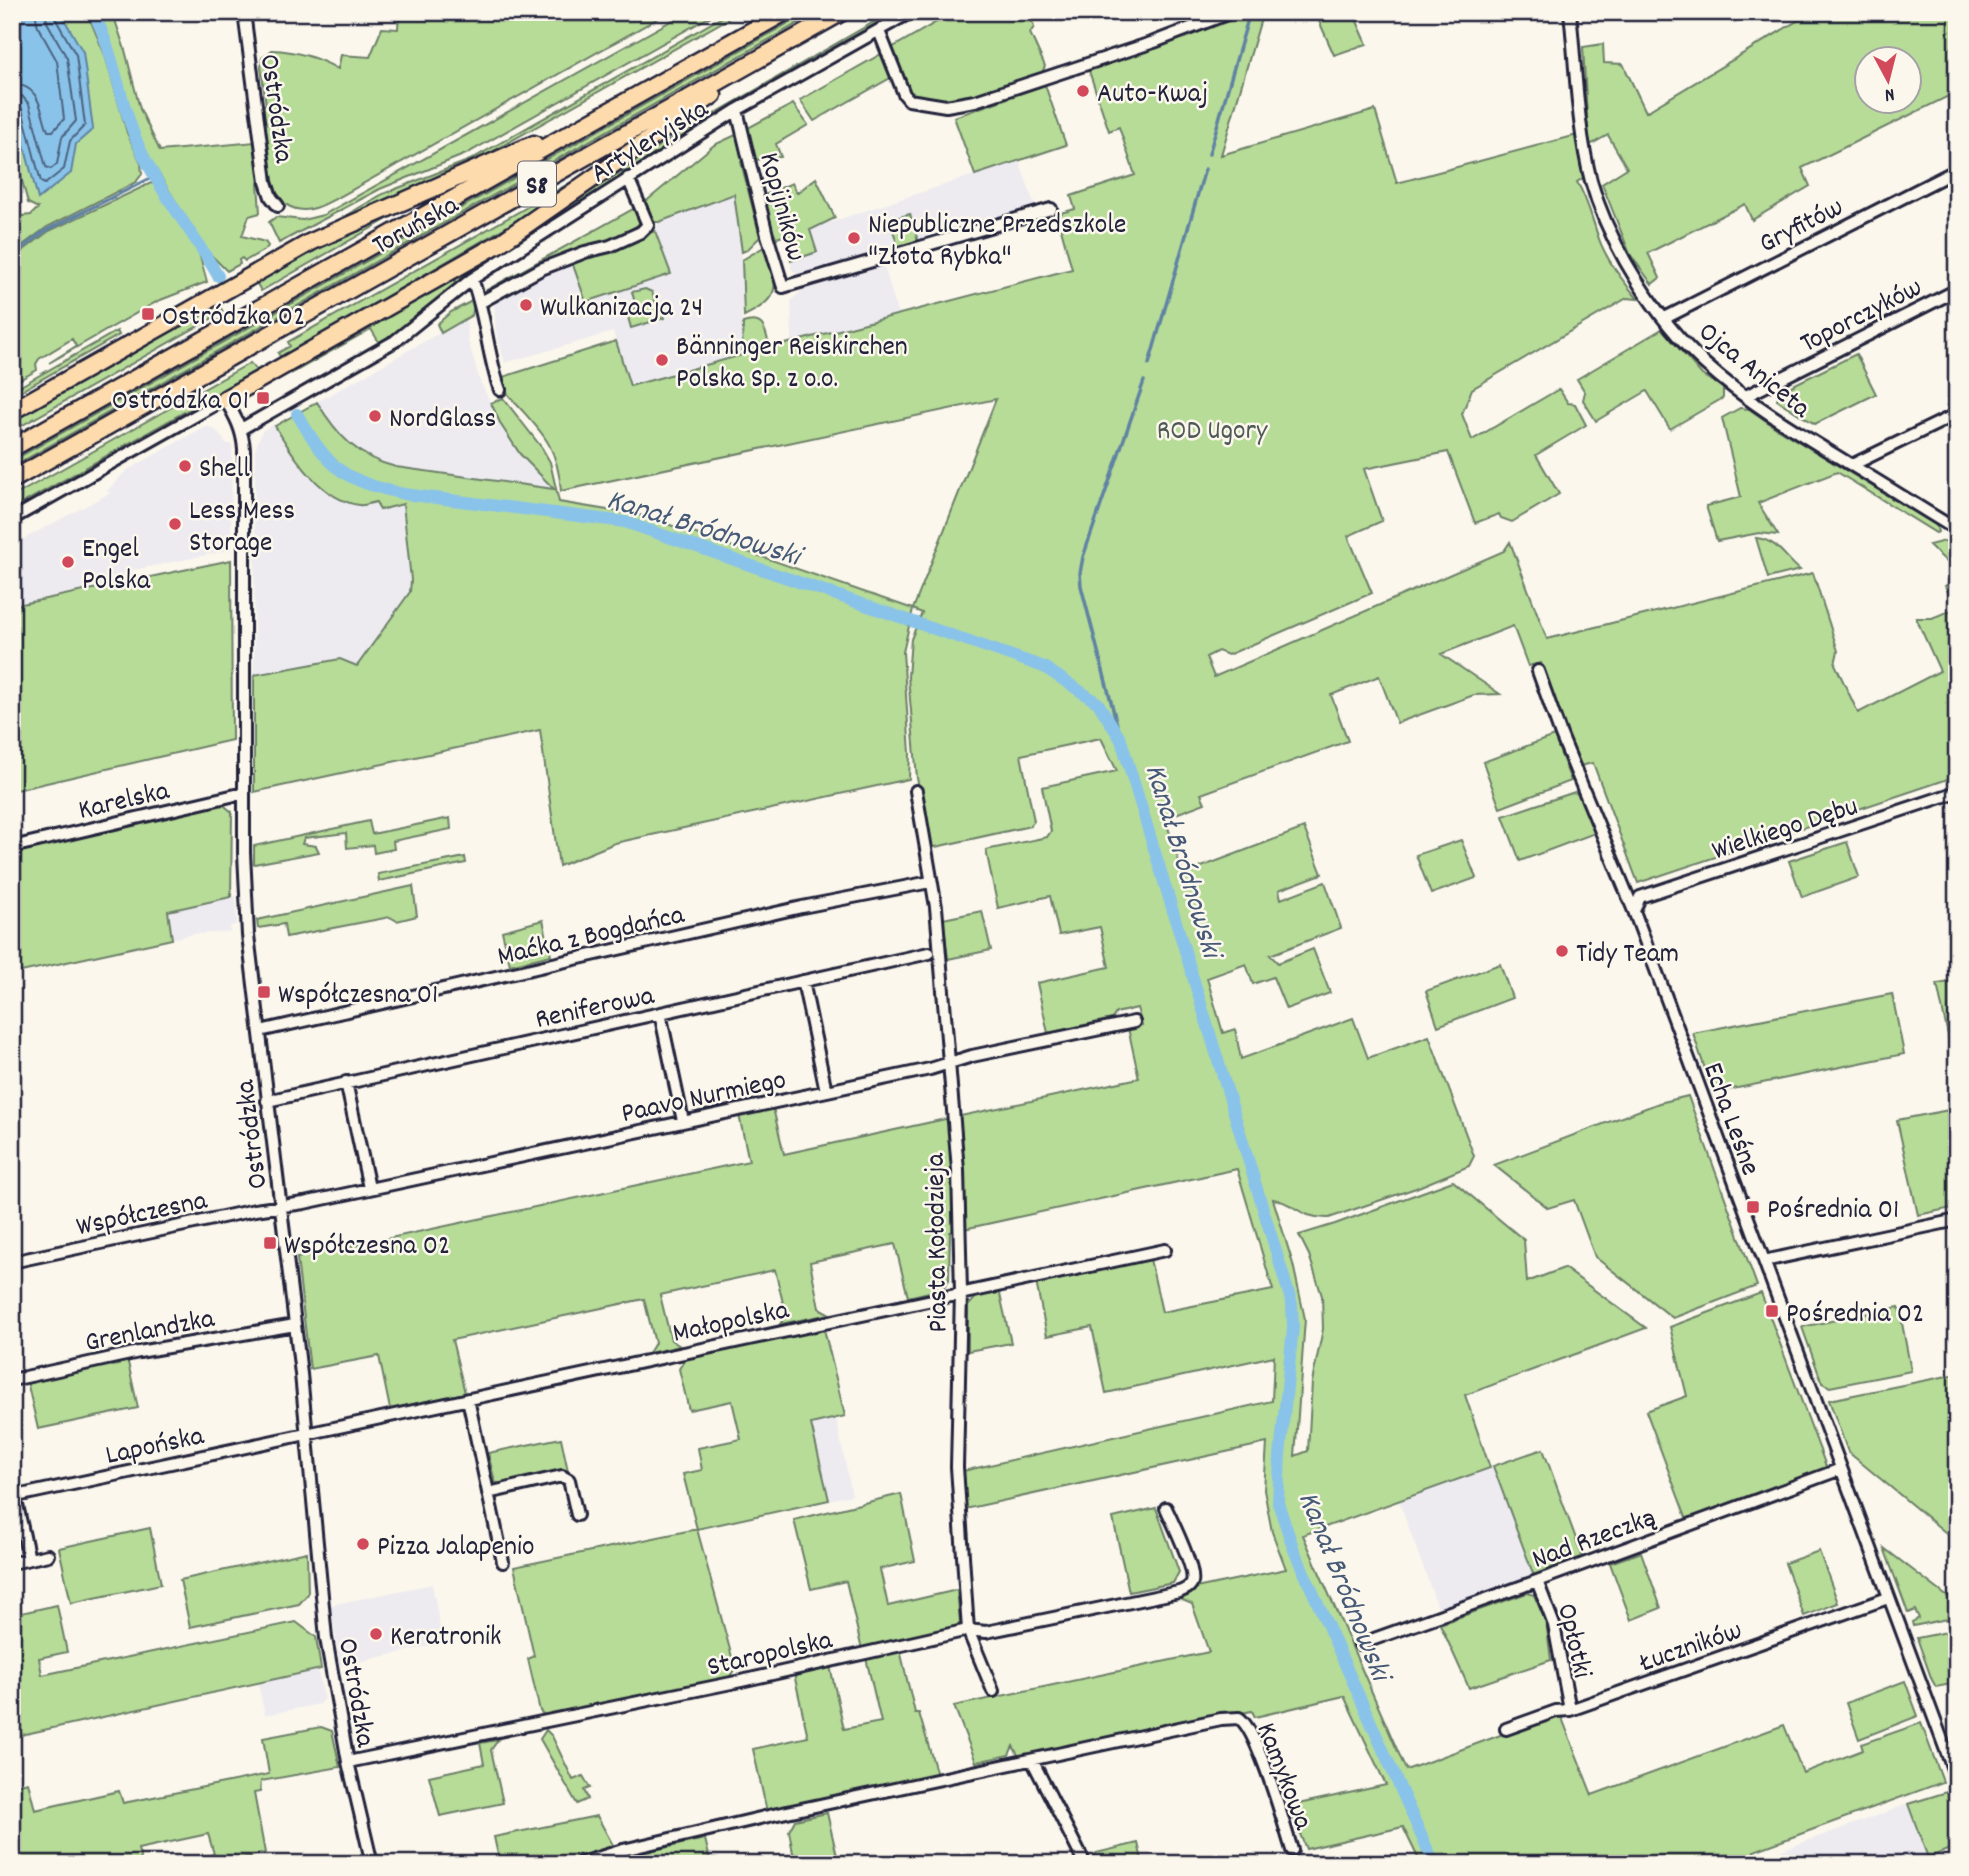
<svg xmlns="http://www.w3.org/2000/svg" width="1969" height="1876" font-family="Dekko,sans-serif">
<rect width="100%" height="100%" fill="#fbf7ec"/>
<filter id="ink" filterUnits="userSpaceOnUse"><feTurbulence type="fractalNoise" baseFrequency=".0143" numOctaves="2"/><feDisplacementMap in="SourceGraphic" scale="14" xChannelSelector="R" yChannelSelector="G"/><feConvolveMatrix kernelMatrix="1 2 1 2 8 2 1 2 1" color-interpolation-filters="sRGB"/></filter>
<g filter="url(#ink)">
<path fill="#edebf0" d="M1019,160L1035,206L800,276L791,269L789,236Z
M735,194L742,260V355L629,386L613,332L505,363L496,332L494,303L552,270L572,262L671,273L655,231L659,222Z
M884,265L898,315L792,343L791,301L802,290Z
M466,318L468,340L480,381L501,425L520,454L555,490L396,467L375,460L343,439L317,402Z
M274,424L298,463L328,491L337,496L403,504L409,547L411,580L410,592L357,666L340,659L254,675L255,450L262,431Z
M206,426L216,430L226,443L232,445L231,550L124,572L125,582L12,606V545L110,493L107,491L126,471Z
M236,896L237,922L236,925L230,926V932L193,934L172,939L168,911Z
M836,1418L852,1495L829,1500L811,1424Z
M1493,1466L1534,1576L1439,1611L1399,1501Z
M432,1584L443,1643L340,1666L331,1605Z
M318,1670L324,1699L320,1704L265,1715L258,1684Z
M1908,1804L1928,1858L1911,1864H1744Z"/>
<path fill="#b7dc97" stroke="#6c7f69" stroke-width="2" fill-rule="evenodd" d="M12,12H87L105,55L127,133L141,163L142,174L136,182L47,227L12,253V217L31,215L38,208L28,203L14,151L12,150Z
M97,12H118L113,14L125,50L140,109L160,151L255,142L261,182L258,183L260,213L249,216L242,236L265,242L268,246L266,249L245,261L242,258L239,260L240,264L227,271L205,249L146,153L132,117L108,36Z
M399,12H669L341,196C332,200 322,207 311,209C297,213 281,205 275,191C266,172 264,126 261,104L266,105L261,67L262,58L272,50C296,51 317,57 338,69L341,55L370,57L382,28L398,29Z
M687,12H718L466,154L380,189L279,243L269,222L276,217L303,220L323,215Z
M731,12H740L463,168L331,224L383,194L470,160Z
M808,12H818L12,467V461Z
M891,12H900L691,132L520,246L394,336L380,344L371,329L291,374L303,363L511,245L662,144Z
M954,12H1029L1034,27L1030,33L1045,66L1042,73C1015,89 966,104 934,101C925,100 916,96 908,92L890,49Z
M1244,12H1263L1221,155L1375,110L1397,183L1577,135L1583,178L1577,182C1588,200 1592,219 1599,239C1607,261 1623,281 1638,299L1627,298L1472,389L1462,414L1472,440L1559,389L1568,403L1575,404L1586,425L1536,455L1559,494L1512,522L1501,518L1499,514L1475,523L1448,452L1364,469L1382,521L1348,536L1372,593L1228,655L1218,651L1206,657L1214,677L1504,551L1510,542L1547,639L1813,573L1838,651L1835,664L1858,713L1940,671L1916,618H1932L1952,610L1951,598L1945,586L1954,581V569L1929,545L1957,538V776L1638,883L1593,763L1580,766L1541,663L1528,666L1513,626L1441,654L1500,694L1474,695L1397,723L1379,676L1331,695L1348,741L1201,794L1205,803L1165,818L1183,874L1304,828L1322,874L1279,890L1281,899L1325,882L1341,928L1270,955L1278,963L1313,949L1330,993L1286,1009L1273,977L1253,984L1246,964L1207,978L1223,1033L1235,1029L1241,1059L1353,1018L1368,1058L1429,1036L1474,1156L1469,1166L1416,1188L1329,1218C1300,1219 1296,1203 1273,1199L1293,1264L1305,1319L1295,1456L1308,1451L1312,1382L1323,1329L1322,1296L1309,1255L1299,1235L1335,1224L1453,1181L1524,1240L1527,1282L1564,1268L1646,1328L1465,1395L1490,1468L1303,1535L1406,1770L1560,1713L1592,1795L1784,1725L1803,1773L1863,1750L1861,1744L1921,1723L1943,1782L1754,1851L1757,1859L1744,1864H1421L1403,1827L1306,1849L1289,1806L1386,1785L1344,1696L1255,1717L1252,1711L1019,1757L1013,1746L1009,1755L976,1762L954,1706L1209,1652L1192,1604L1180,1599L1196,1588L1286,1569L1272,1532L1264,1490L1267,1443L965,1509L963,1471L1272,1401L1274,1356L1106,1393L1092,1327L1047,1336L1036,1282L1150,1259L1162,1312L1273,1290L1237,1169L964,1229L956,1117L1139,1078L1128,1028L1142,1025L1137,1008L1116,1013L1112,1019L1048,1033L1037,983L1109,967L1100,927L1059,935L1050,896L998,908L986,850L1047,837L1051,831L1042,787L1117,771L1101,738L1021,755L1034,821L1030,826L931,848L917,778L908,677L911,639L922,613L913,609L903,652L910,753L909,779L615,843L559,866L540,730L254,792V675L340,659L357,666L410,592L411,580L403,504L380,510L376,502C371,503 364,506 359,505C321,500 293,456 275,426L317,402C337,435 358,458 396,467L554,489L520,454L501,425L491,403L503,398L542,448L550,462L559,502L644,516L913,609L996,399L561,491C557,439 537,429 506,392L503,386V377L616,341L630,386L742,355L743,323C766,316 765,332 770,348L1072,269L1057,214L1075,209L1071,196L1135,175L1119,127L1109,131L1088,68L1132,55L1233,19L1235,15Z
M1315,12H1353L1367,44L1334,55Z
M1812,12H1957V92L1802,168L1810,186L1752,220L1745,204L1648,253L1660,278L1652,284L1630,254L1602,184L1627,168L1608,135L1590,145L1588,133L1583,47L1603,44L1604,63L1623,64L1646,112ZM1868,60H1910V102H1868Z
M883,53L892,77L814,121L800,100Z
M1045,85L1066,145L975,175L954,117Z
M793,104L808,125L776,144L781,157L755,160L746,129Z
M738,134L744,160L741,162L760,237L747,250L742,252L734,194L659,222H656L648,217L644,203L714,145Z
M607,162L530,213L281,358L278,353L290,346L288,342Z
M816,178L835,218L810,230L817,252L791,261L788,234L777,238C767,226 764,210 765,195L792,183L797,193Z
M151,183L159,186L199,253L207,282L158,301L49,363L76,346L72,339L39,359L36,364L37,370L12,384V259L49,231Z
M414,204L261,291L256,282L321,246Z
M635,208L640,221L638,225L607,243L586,246L489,292L485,291Z
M910,214L918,241L898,247L890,220Z
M655,231L671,274L586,302L572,262Z
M764,247C779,284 783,297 744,316L742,260Z
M645,289L652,292L656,304L660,303L664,318L631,328L626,310L636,307L632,292Z
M472,301L474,306L472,315L441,333L437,324L451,312Z
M218,303L223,312L12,431V419Z
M1662,329L1702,375L1723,388V398L1670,429L1647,391L1596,421L1583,400L1585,392L1577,379Z
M117,331L119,335L12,396V391Z
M1856,354L1876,394L1815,424L1777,400L1779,392Z
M250,363L257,371L12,509V497Z
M1740,408L1749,409L1776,428L1936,525L1938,532L1936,533L1837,472L1758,503L1778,535L1759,533L1717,541L1706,506L1741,497L1722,418Z
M1756,538C1778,540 1784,557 1800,570L1768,578Z
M231,560L232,740L12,791V606Z
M1554,736L1571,781L1500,808L1483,762Z
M1575,792L1580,797L1595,833L1520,861L1503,816Z
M220,802L232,812L231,897L168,911L172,939L12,974V849Z
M450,818L451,829L393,841L394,849L374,853L373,845L347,848L346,833L304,838L302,844L316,846L319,852L254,864V846L369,821L372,834Z
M1461,840L1476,878L1431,894L1416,855Z
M1847,842L1859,877L1802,897L1789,861Z
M465,857L466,863L379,881L378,874Z
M413,886L417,916L397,921L390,917L286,937L284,924L258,928L257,920Z
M982,911L991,950L948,959L943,919Z
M543,920L551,955L510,965L502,931Z
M1500,964L1512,998L1438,1026L1426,991Z
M1957,981V1044L1950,1045L1937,984Z
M1892,994L1904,1054L1713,1093L1693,1033Z
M1688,1096L1757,1286L1673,1318L1595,1257L1574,1200L1548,1208L1494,1165L1659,1103Z
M773,1108L784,1154L950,1118L955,1231L950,1232L949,1280L942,1289L908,1297L895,1244L810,1262L819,1308L830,1314L780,1324L786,1315L775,1270L660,1295L671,1340L680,1346L649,1353L655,1343L644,1299L452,1340L465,1393L390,1409L379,1356L310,1369L297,1258L749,1161L739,1115Z
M1949,1110L1957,1147V1207L1918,1215L1897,1120Z
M999,1290L1011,1343L968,1351V1306L978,1295Z
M1761,1293L1827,1469L1687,1520L1646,1411L1687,1396L1670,1327Z
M1899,1307L1911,1371L1830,1387L1822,1383L1802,1327Z
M824,1329L845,1416L811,1424L829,1500L697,1529L735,1668L729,1678L546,1717L540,1711L528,1659L534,1656L514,1567L697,1529L683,1474L702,1470L698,1448L741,1439L732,1401L689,1410L679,1369L685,1359Z
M127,1358L138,1408L38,1429L27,1381L110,1362L112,1366L119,1365V1360Z
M1957,1374V1542L1848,1452L1829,1400Z
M561,1438L568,1471L501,1485L495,1482L488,1453Z
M1543,1449L1583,1558L1534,1576L1493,1466Z
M901,1494L915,1561L880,1569L888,1606L957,1590L960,1622L954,1629L862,1650L846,1581L811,1589L794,1520Z
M1156,1508L1179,1572L1173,1583L1129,1592L1113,1518Z
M150,1528L161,1584L71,1603L59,1548Z
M1884,1548L1957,1604V1617L1913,1626L1912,1622L1919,1618L1915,1610L1908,1613Z
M1819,1551L1838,1603L1804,1616L1785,1563Z
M307,1552L308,1594L299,1604L190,1627L180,1580Z
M1641,1552L1661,1608L1631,1620L1610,1563Z
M1527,1593L1534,1595L1546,1621L1551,1660L1469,1688L1440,1624Z
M57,1605L67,1652L39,1658L42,1675L296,1622L316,1637L321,1669L12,1737V1615Z
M1957,1630V1683L1936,1687L1932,1680L1917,1638Z
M900,1650L915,1713H919L937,1775L767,1812L753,1749L808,1737L794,1674L830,1666L844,1729L881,1722L866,1658Z
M1905,1681L1918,1716L1859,1739L1846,1703Z
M321,1727L332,1731L340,1767L261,1781L260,1792L254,1793L265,1853L216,1864H171L214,1854L208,1834L138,1849L142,1864H12V1786L28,1782L35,1810L119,1791L123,1803L269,1774L263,1738Z
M546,1730L552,1736L573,1780L583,1776L590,1788L584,1790L588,1799L577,1804L540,1739Z
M498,1740L491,1750L503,1803L440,1816L429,1776L484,1764L480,1743Z
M1947,1792L1957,1820V1846L1928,1858L1908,1804Z
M827,1813L837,1856L795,1864L789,1831L795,1820Z
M597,1816L614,1847L558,1864H545L544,1860L528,1864H500L494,1837Z
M705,1839L711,1864L633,1863L636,1854Z
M1138,1843L1143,1864H1095L1093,1859L1096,1853Z"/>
<path fill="#8ac3e9" stroke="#6083a3" stroke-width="2" d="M12,12H60L83,52L93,129L76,144L71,173L38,199L12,98Z"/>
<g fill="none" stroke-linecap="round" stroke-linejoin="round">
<path stroke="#4c6281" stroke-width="2" d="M12,84C41,85 40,110 48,131H53L64,119L57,61L38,27L35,12
M12,95L22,96L29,104L46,167L51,169L57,164L62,137L76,121L67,58L47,22L45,12
M12,103L18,104L22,109L41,182L45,184L64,169L70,141L85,125L76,55L55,18L54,12"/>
<path stroke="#6083a3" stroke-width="3.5" d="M1209,154L1250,12
M12,256L45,231L155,176
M1149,364L1205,169
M1121,740L1081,586L1080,573L1083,557L1144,381"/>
<path stroke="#8ac3e9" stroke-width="12" d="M93,12C115,53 119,101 138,144C158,190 193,232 218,276
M297,414C331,470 340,479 404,494L625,522L1044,667L1098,703L1121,740L1292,1304L1293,1328L1280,1455L1278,1503L1294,1550L1434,1864"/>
<g stroke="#22223b" stroke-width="16">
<path id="minor" d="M244,12L266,182L271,197L278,206
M1570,12C1576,68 1577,127 1591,181C1609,245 1655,318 1705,364C1749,404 1802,435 1853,466C1888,487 1922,509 1957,530
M879,31L904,94L909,100L946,106L975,101L1154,42L1232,12
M737,110L767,235L783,287L1051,209
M472,279C486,315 487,354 500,390
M481,302L541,269L585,252L610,246L641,232L648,225L628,178
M1665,318L1957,170
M1746,396L1957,290
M241,429L395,341L472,279L737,110L911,12
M1852,465L1957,414
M12,519L225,399C235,416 243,430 244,450V853L248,935L301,1374L326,1638L348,1762L372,1864
M1538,671L1561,735L1634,911L1957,1780
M916,791L936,907L958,1170L961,1292L957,1467L968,1630L993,1691
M12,847L244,793
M1634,911L1640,897L1957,792
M803,981L826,1091
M660,1013L683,1121
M260,1031L802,907L930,882
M346,1082L369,1188
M267,1101L929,953
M1764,1261L1957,1220
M12,1262L255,1210L304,1203L930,1069L972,1056L1134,1022
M12,1380L139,1352L295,1325
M468,1399L503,1562
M488,1493L562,1476L569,1480L577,1515
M15,1496L29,1559
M12,1497L1165,1250
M12,1563L48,1555
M1537,1581L1554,1625L1570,1710
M1360,1644L1537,1581L1841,1469
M1506,1729L1556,1711L1570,1710L1888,1598
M1032,1760L1085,1864
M348,1762L741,1681L968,1630L986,1632L1179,1592C1184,1590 1190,1588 1192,1582C1196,1570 1172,1521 1166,1508
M578,1864L623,1850L773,1815L1221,1719L1239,1718C1258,1730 1284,1825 1292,1850"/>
</g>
<g stroke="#22223b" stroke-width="21">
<path id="highway" d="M225,399L500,243L713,95
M12,411L311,242L534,144
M12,448L785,12
M12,480L842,12"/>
</g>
<use href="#minor" stroke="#fbf7ec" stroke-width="10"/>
<use href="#highway" stroke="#fedbac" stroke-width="16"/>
</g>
</g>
<g fill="#d1495b" stroke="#fbf7ec" stroke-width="2.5">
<circle cx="1083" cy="91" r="7"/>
<circle cx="854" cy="238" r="7"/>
<circle cx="526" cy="305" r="7"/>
<rect x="141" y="307" width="14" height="14" rx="3.5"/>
<circle cx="662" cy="360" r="7"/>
<rect x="256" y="391" width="14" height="14" rx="3.5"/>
<circle cx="375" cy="416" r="7"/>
<circle cx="185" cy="466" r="7"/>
<circle cx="175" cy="524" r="7"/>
<circle cx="68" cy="562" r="7"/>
<circle cx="1562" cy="951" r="7"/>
<rect x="257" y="985" width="14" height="14" rx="3.5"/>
<rect x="1746" y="1200" width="14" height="14" rx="3.5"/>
<rect x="263" y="1236" width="14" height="14" rx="3.5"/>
<rect x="1765" y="1304" width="14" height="14" rx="3.5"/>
<circle cx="363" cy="1544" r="7"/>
<circle cx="376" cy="1634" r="7"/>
</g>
<g text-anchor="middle" stroke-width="5" stroke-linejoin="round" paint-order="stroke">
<rect fill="#fbf7ec" stroke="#636270" stroke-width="2" x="518" y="161.5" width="38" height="45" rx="5"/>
<g font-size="26" font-weight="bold" fill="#22223b">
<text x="537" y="193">S8</text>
</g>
<g font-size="28" fill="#22223b" stroke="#fbf7ec" text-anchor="start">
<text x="1097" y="101">Auto-Kwaj</text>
<text x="868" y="232">Niepubliczne Przedszkole<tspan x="868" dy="32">"Złota Rybka"</tspan></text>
<text x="540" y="315">Wulkanizacja 24</text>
<text x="162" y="324">Ostródzka 02</text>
<text x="676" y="354">Bänninger Reiskirchen<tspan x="676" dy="32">Polska Sp. z o.o.</tspan></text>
<text x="249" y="408" text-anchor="end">Ostródzka 01</text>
<text x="389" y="426">NordGlass</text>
<text x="199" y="476">Shell</text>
<text x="189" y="518">Less Mess<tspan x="189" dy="32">Storage</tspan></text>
<text x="82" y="556">Engel<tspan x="82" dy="32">Polska</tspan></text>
<text x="1576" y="961">Tidy Team</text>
<text x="278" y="1002">Współczesna 01</text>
<text x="1767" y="1217">Pośrednia 01</text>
<text x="284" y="1253">Współczesna 02</text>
<text x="1786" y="1321">Pośrednia 02</text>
<text x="377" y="1554">Pizza Jalapenio</text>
<text x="390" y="1644">Keratronik</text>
</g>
<g font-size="28" fill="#22223b" stroke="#fbf7ec">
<text transform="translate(279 108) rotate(82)" y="10">Ostródzka</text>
<text transform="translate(648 139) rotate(-32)" y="10">Artyleryjska</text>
<text transform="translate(785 206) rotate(75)" y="10">Kopijników</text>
<text transform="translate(414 223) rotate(-29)" y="10">Toruńska</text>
<text transform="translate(1800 223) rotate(-27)" y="10">Gryfitów</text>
<text transform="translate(1860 313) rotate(-27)" y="10">Toporczyków</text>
<text transform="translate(1756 368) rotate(39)" y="10">Ojca Aniceta</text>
<text transform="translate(123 798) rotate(-13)" y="10">Karelska</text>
<text transform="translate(1784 826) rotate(-18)" y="10">Wielkiego Dębu</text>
<text transform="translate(590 933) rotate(-13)" y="10">Maćka z Bogdańca</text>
<text transform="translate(594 1005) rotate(-12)" y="10">Reniferowa</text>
<text transform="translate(703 1094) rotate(-12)" y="10">Paavo Nurmiego</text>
<text transform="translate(1734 1118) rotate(70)" y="10">Echa Leśne</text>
<text transform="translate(249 1135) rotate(-97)" y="10">Ostródzka</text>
<text transform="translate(141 1211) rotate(-12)" y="10">Współczesna</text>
<text transform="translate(934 1243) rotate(-91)" y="10">Piasta Kołodzieja</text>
<text transform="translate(730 1319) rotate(-12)" y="10">Małopolska</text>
<text transform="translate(149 1328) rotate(-11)" y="10">Grenlandzka</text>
<text transform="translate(154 1443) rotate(-12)" y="10">Lapońska</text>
<text transform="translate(1593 1536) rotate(-20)" y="10">Nad Rzeczką</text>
<text transform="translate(1577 1640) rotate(77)" y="10">Opłotki</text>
<text transform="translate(1690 1644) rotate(-19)" y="10">Łuczników</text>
<text transform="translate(769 1651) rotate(-13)" y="10">Staropolska</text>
<text transform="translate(359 1692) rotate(80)" y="10">Ostródzka</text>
<text transform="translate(1287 1775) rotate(69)" y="10">Kamykowa</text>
</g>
<g font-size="28" fill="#4f5a57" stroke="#fbf7ec">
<text x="1212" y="438">ROD Ugory</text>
</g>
<g font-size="30" font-style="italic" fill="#465a78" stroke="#fbf7ec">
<text transform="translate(704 526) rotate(17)" y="10">Kanał Bródnowski</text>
<text transform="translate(1185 860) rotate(73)" y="10">Kanał Bródnowski</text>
<text transform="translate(1346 1585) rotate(68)" y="10">Kanał Bródnowski</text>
</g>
</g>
<rect width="1969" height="1876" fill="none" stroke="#fbf7ec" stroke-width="42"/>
<rect x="21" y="21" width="1927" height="1834" fill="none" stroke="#22223b" stroke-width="2.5" filter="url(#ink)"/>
<g transform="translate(1888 80) rotate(173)"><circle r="33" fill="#fbf7ec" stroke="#a4a2a5" stroke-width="2"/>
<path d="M0-5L12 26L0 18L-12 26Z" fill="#d1495b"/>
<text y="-10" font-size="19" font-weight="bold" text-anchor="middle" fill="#22223b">N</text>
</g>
</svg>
